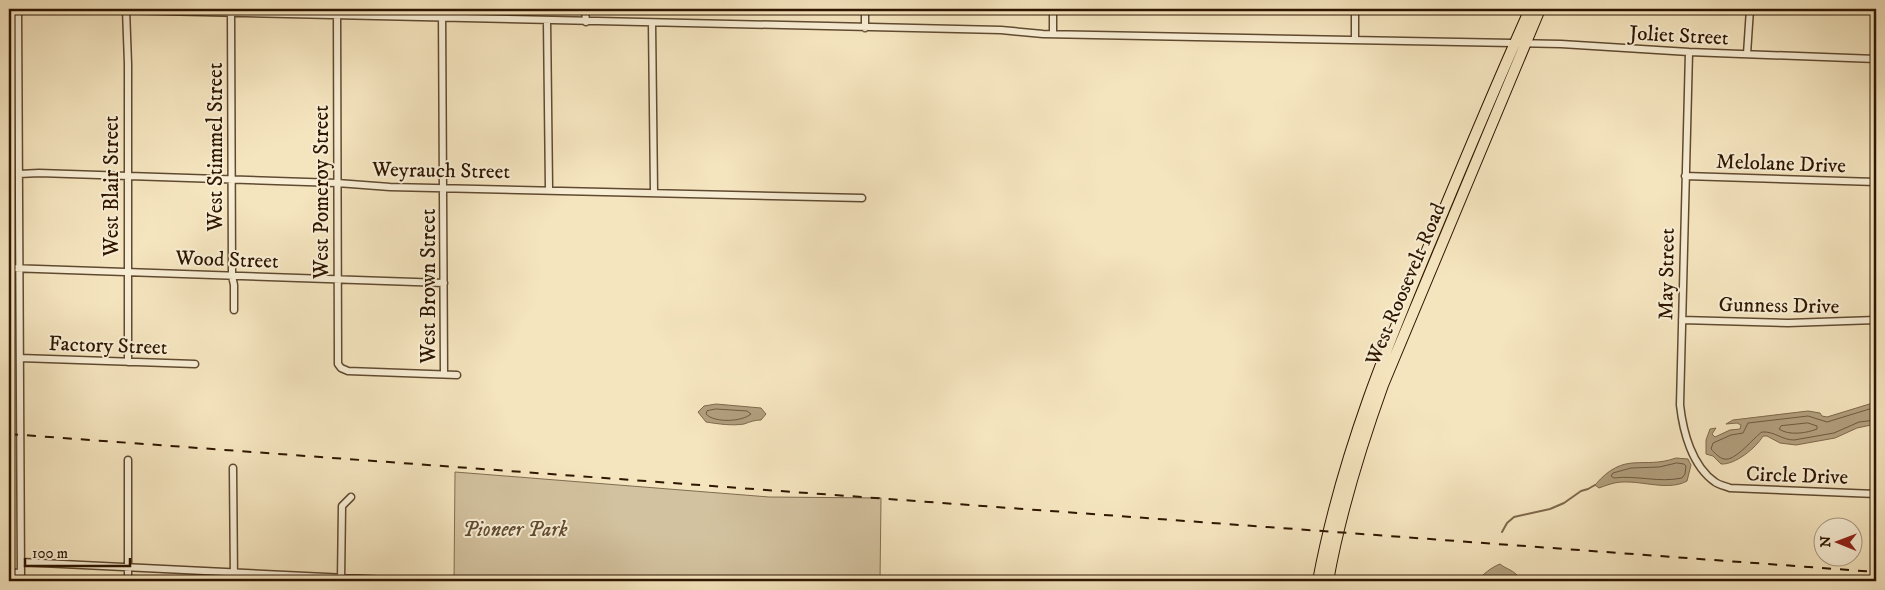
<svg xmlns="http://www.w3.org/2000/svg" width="1885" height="590" font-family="'IM FELL DW Pica',serif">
<rect width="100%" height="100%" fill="#f5e5bf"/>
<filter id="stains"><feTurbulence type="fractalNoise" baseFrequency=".004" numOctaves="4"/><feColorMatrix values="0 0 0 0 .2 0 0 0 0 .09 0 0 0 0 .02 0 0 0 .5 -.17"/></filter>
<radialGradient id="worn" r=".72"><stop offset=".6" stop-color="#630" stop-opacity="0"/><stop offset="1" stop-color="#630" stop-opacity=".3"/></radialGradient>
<path fill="#d3c29f" stroke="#816c50" d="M455,472L769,497L881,498L880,581H454Z"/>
<path fill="#b29f7e" stroke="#7e684c" d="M1876,402V424L1857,428L1835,438L1796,445L1780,443L1767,436H1763C1756,448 1735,465 1721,464L1713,456L1706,454V440L1710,429L1716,428L1712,434L1715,437L1730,430L1740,429L1741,425L1737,423L1726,424L1733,420L1808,411L1820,413L1822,416L1827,417Z
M716,404L761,408L766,414L761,420C754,420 750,422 744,424C732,426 719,424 706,422L698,412L704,406Z
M1676,458L1688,459L1691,465L1687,481C1669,491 1643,481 1623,482C1615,482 1607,485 1599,488L1595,485C1625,450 1642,470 1676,458Z
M1500,564C1506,569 1511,569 1517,575V581H1477C1483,574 1492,567 1500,564Z"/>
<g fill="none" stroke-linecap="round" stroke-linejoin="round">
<path stroke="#705a3f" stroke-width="1" d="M1876,407L1827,422L1808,416L1748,423L1743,433L1731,435L1713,443L1711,449C1714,452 1719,458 1724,459C1735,462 1754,437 1762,432C1774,431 1782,440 1794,440L1834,433L1859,422L1876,420
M716,409L747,411L751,414C742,422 714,423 706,414L707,411Z
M1808,423L1817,426V429C1807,433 1789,436 1779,429L1781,426Z
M1677,463L1684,464L1686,466L1685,474L1682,478C1659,483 1636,475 1614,478L1611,476L1613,473L1631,468L1659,467Z"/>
<path stroke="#7e684c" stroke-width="2" d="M1502,532L1507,523L1514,517L1550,509L1564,503L1581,491L1588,489L1595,485"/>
<g stroke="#604a30" stroke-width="9">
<path id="minor" d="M18,9L21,581
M70,9L1001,30L1043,34L1561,44L1689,52L1876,59
M126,9L128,64V362
M337,9L338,364L341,368L348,371L457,375
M442,9L444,374
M585,9L586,22
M865,9V28
M1053,9V33
M231,10L232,276L234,285V310
M547,21L549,189
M652,23L654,192
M1355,40V9
M1689,52L1680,405C1683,432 1692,466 1715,482C1719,485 1725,486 1730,488L1876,494
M1747,54L1750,9
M19,174L39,173L337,183L390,187L862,198
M1685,176L1876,182
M9,268L444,283
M1682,320L1788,323L1876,320
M20,358L195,364
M128,460V581
M233,468L234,581
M21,562L409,581
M9,574L21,572
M341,581L342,506L351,497"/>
</g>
<g stroke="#2f1600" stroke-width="12">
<path id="primary" d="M1318,581C1342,453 1388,343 1438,224C1468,152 1498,80 1530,9
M1328,581C1340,514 1360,449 1383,385L1540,9"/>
</g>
<use href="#minor" stroke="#f8eed5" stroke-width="6"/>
<use href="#primary" stroke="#f5e5bf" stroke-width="10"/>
<path stroke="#2f1600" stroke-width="2" stroke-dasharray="9 9" stroke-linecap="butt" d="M9,434L1876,572"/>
</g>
<g text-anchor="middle" stroke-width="4" stroke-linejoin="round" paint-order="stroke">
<g font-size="21" fill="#2f1600" stroke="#f8eed5">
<text transform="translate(1679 35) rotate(3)" y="7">Joliet Street</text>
<text transform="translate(215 147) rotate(-90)" y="7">West Stimmel Street</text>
<text transform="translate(1781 163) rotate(2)" y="7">Melolane Drive</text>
<text transform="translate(441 170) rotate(1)" y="7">Weyrauch Street</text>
<text transform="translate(111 186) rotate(-90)" y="7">West Blair Street</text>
<text transform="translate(321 192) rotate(-90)" y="7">West Pomeroy Street</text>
<text transform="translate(227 259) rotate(2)" y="7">Wood Street</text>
<text transform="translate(1666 274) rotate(-89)" y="7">May Street</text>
<text transform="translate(1405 284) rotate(-67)" y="7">West Roosevelt Road</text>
<text transform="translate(428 286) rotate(-90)" y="7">West Brown Street</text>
<text transform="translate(1779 305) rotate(1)" y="7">Gunness Drive</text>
<text transform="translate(108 345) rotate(2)" y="7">Factory Street</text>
<text transform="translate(1797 475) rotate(2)" y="7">Circle Drive</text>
</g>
<g font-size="21" font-style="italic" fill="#604a30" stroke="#f8eed5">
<text x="515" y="536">Pioneer Park</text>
</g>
</g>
<rect width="1885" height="590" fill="none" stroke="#f5e5bf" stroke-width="30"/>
<rect x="10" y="10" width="1865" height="570" fill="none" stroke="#2f1600" stroke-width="2.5"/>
<rect x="15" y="15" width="1855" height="560" fill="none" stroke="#2f1600"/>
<g transform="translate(1838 542) rotate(271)"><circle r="24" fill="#f8eed5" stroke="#a89880"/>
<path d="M0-4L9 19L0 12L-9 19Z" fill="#8f2418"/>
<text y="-8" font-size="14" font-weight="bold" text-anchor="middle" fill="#2f1600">N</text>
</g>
<path d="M25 558v8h105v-8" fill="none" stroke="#2f1600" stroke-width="2.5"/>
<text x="32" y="558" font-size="15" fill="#2f1600" stroke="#f8eed5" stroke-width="4" paint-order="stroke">100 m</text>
<rect width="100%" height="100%" filter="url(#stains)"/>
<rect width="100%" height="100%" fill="url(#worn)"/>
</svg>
